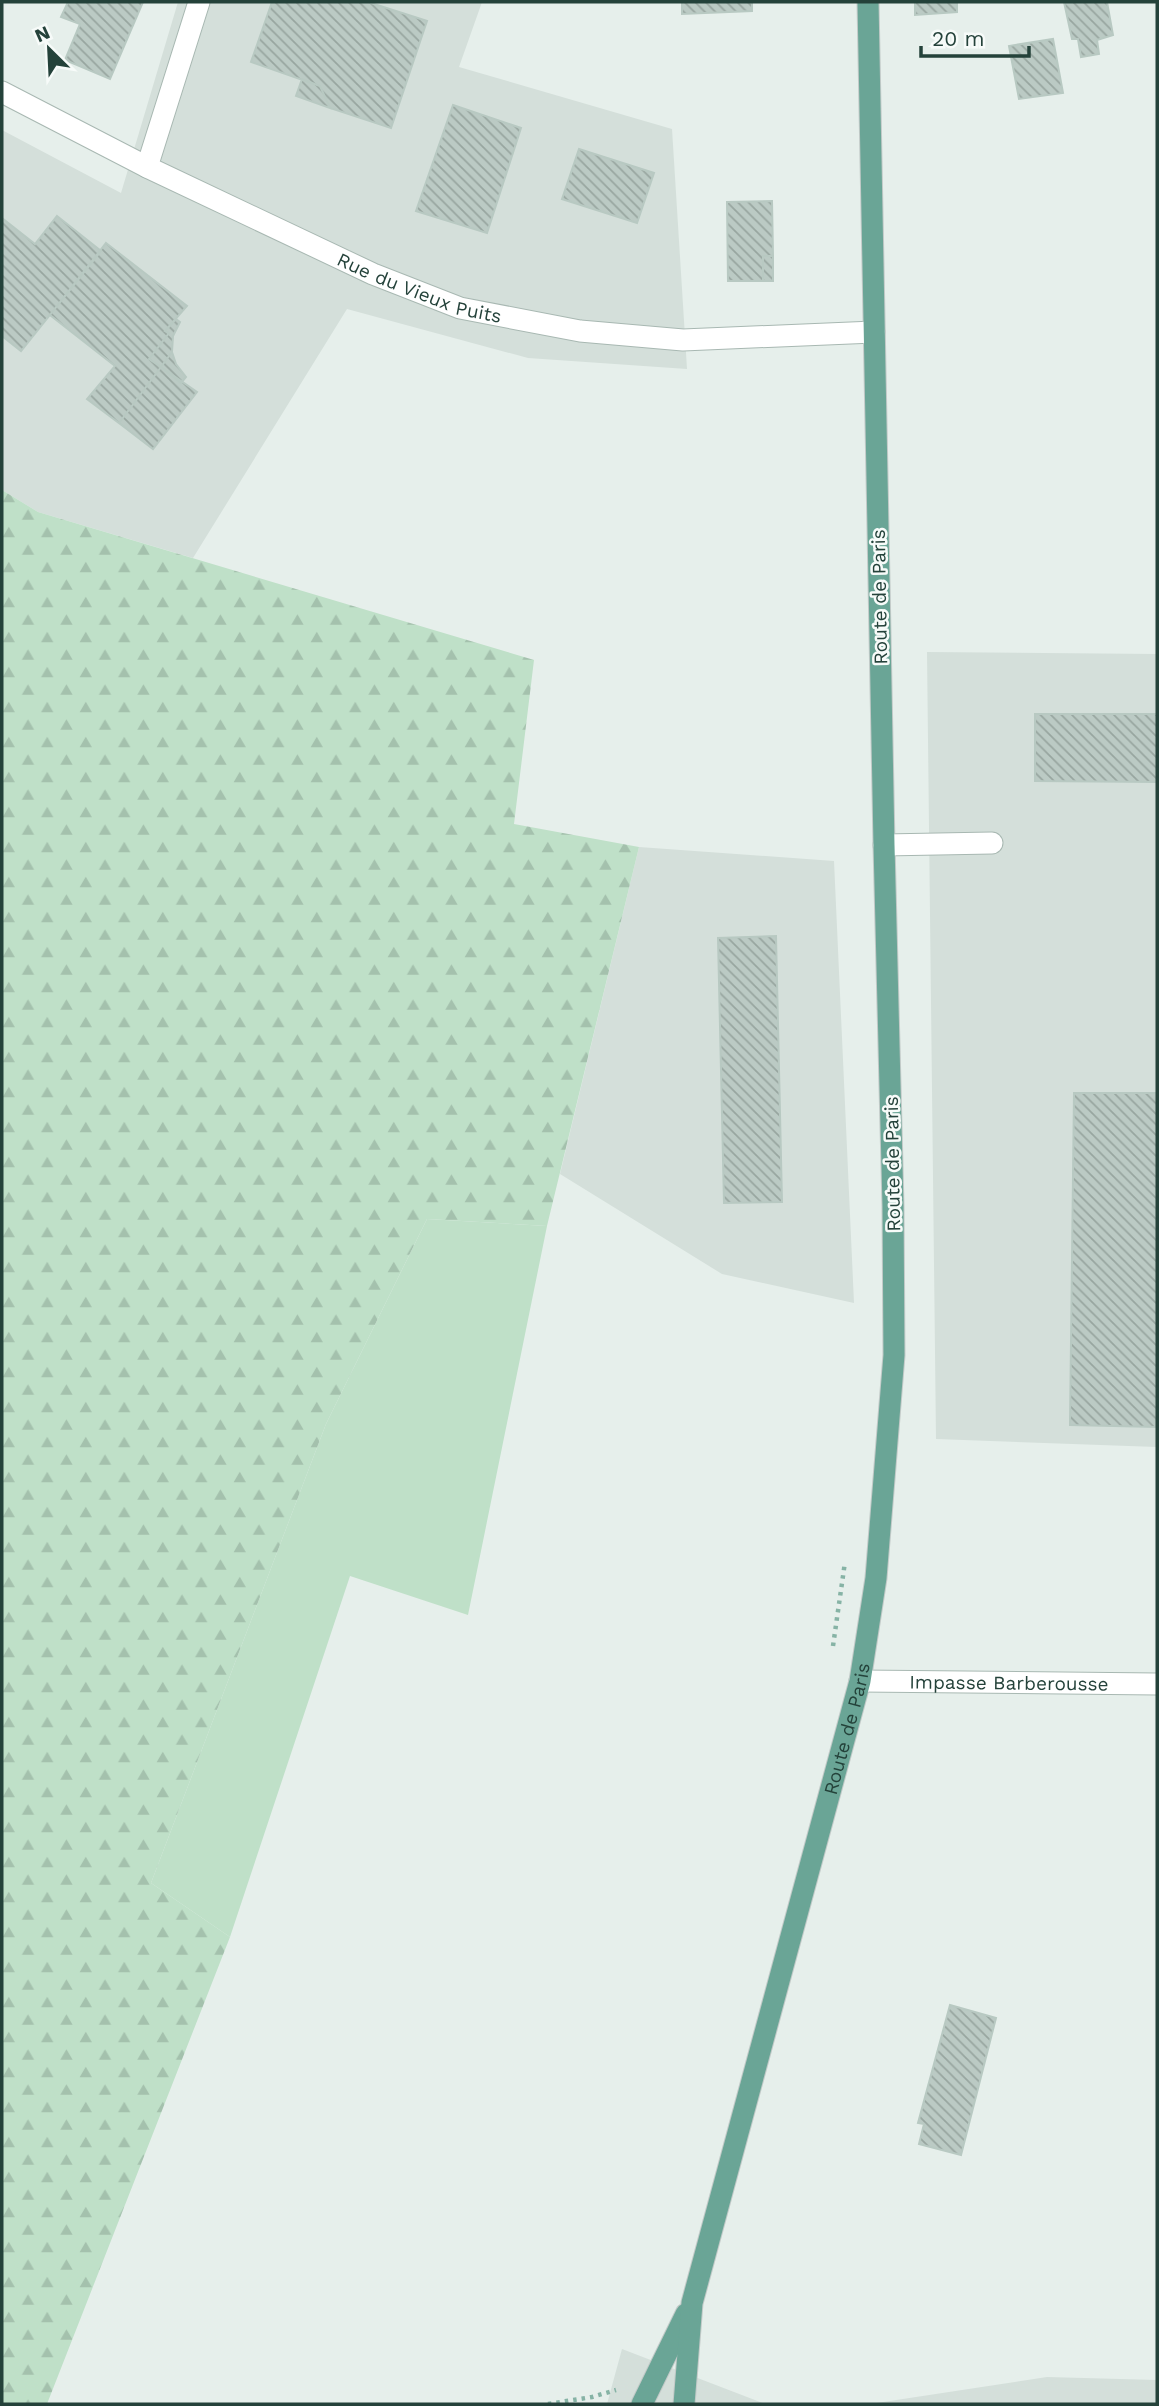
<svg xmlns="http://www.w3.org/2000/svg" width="1159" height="2406" font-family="'Work Sans',sans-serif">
<defs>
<pattern id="forest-firs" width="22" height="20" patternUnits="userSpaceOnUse" patternTransform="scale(1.75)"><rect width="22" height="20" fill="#bfe0c8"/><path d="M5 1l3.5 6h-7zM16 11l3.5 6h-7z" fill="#a4c1ad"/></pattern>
<pattern id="building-back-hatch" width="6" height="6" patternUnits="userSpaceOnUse" patternTransform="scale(1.75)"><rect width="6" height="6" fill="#bbcac4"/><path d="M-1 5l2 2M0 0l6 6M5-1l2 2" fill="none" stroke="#98a6a0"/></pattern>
</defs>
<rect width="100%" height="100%" fill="#e6efeb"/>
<path fill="#d4dfda" d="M178,2H482L459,67L672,129L687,369L528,358L347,309L193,558L38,512L2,490V130L121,193Z
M927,652L1157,654V1447L936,1439Z
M639,847L834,861L854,1303L722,1274L560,1174Z
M622,2349L765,2404H607Z
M1047,2377L1157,2380V2404H870Z"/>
<path fill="#bfe0c8" d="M427,1219L547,1226L468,1615L350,1576L230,1937L151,1883L326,1424Z"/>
<path fill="url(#forest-firs)" d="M2,490L38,512L534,660L514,824L639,847L547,1226L427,1219L326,1424L151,1883L230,1937L47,2404H2Z"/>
<path fill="url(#building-back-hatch)" stroke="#b8c9c2" stroke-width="2" d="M68,2H143L110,79L65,60L80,24L61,17Z
M272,2H368L427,21L391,128L330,108L320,86L251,62Z
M682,2H752V11L682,14Z
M915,2H957V12L915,15Z
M1064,2H1107L1113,35L1097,40L1099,54L1081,57L1078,39H1072Z
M1053,39L1063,93L1019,99L1009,46Z
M302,79L320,86L330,108L296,96Z
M453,105L521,128L487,233L416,211Z
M579,149L654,173L637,223L562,199Z
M772,201L773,256H763V281H728L727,202Z
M57,216L101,251L21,351L2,336V218L35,244Z
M106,243L187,306L165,331L169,333L149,359L161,367L119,423L87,399L115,366L50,315Z
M763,256H773V281H763Z
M176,319L180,322L173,336L172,352L161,367L149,359L169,333L165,331Z
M172,352L176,364L186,377L181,383L161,367Z
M161,367L197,392L153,449L119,423Z
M1035,714H1157V782L1035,781Z
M776,936L782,1202L724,1203L718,938Z
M1074,1093H1157V1427L1070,1425Z
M950,2005L996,2018L961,2155L919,2144L924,2124L918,2123Z"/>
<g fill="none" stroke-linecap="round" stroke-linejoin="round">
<g stroke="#a8b8b2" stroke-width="23">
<g id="minor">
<path id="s1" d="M2,92L147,167L373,274L460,308L580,331L683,340L874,332"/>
<path d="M147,167L199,2"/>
<path d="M884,845L992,843"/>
<path id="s2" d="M860,1681L1157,1684"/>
</g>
</g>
<g stroke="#c2cac8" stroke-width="23">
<g id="major">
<path d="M642,2404L686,2314"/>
<path id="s3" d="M684,2404L692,2303L860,1681L876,1578L894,1355L893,1206L884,845L868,2"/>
</g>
</g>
<path stroke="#86b3a5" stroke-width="4.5" stroke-dasharray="3.5 5" stroke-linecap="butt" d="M833,1646L845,1562
M548,2404L592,2397L616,2390"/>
<use href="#minor" stroke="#fff" stroke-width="21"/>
<use href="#major" stroke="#6aa596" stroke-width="21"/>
</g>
<g text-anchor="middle" stroke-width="5" stroke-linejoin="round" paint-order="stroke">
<g font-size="19" fill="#24423a" stroke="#f7fbf9">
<text dy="7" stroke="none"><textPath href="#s1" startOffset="462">Rue du Vieux Puits</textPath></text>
<text transform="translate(879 597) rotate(-91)" y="7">Route de Paris</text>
<text transform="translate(892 1164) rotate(-91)" y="7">Route de Paris</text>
<text dy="7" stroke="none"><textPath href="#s2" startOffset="149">Impasse Barberousse</textPath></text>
<text dy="7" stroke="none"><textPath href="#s3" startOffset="696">Route de Paris</textPath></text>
</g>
</g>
<rect width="1159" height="2406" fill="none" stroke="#24423a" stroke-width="7"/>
<g transform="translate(49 49) rotate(336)" stroke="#f7fbf9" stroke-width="5" paint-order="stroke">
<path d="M0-5L12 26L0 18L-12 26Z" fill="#24423a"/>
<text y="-10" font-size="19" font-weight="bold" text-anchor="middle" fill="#24423a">N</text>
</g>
<path d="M921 46v10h108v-10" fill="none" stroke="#24423a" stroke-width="3.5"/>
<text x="932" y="46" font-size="21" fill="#24423a" stroke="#f7fbf9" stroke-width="5" paint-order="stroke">20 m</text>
</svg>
